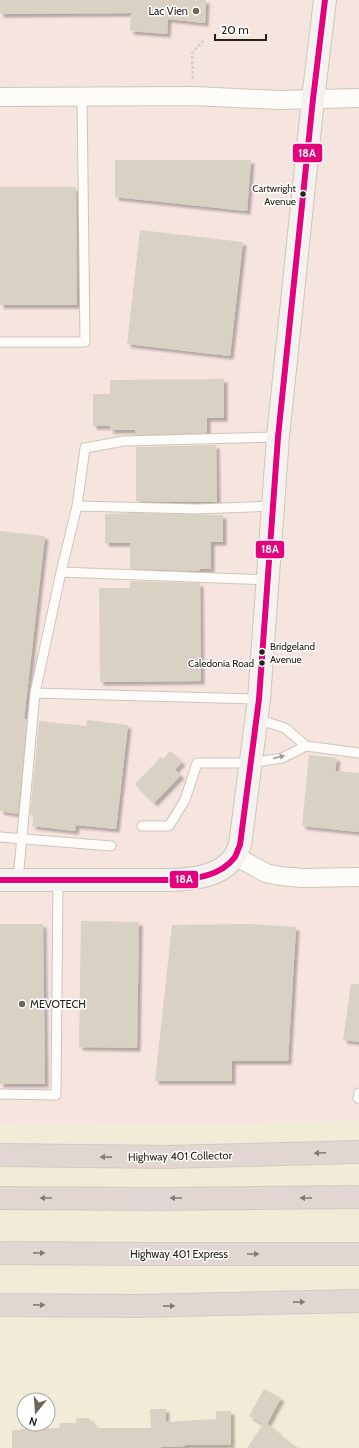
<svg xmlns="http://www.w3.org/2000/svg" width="359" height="1448" font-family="Cabin,sans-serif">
<defs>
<filter id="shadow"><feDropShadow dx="3.5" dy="3.5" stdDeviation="1" flood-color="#0004"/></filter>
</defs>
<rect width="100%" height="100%" fill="#f2ebd8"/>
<path fill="#f6e4df" d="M0,0H359V1121L62,1126L0,1125Z"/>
<path fill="#dad1c5" filter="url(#shadow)" d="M0,0H206L205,23L168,19L167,34L130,31L131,13L0,14Z
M115,160H251L247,211L115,197Z
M0,187H76L77,305H0Z
M140,230L243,242L230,356L127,344Z
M224,379V418H207V433L135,435V430H110V426H93V394H110V380Z
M216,445L217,502L136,501V447Z
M137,513L223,515V542H211V569H200V571L130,569V543H105V514Z
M0,531L45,536L24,719H27L18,814L0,811Z
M130,581L200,583L201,681L100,682L99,588H130Z
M87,720L128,725L116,829L76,825L75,831L32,826L34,815H30L39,721L86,726Z
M170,751L182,762L175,770L181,775L154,803L135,784L161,757L163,759Z
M309,755L337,758L335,771L359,773V832L302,826Z
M81,921L139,922L137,1048L79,1047Z
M0,924H43L45,1084H0Z
M249,924L296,927L288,1061H232V1081H155L172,925Z
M351,984H359V1042L343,1040Z
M264,1389L281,1398L267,1424L278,1432L277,1433L298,1448H247L263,1424L249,1416Z
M150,1409H166V1422L216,1419V1411H231V1445H185V1446L161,1447V1448H12V1430H21V1429L59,1428L60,1423H76V1418H89L95,1428H151Z"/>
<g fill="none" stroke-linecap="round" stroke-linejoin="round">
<g stroke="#ccc7b8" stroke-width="11">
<path id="lane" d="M0,342H85L82,96
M273,506L197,509L77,506L85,448L124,441L278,437
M61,572L268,580
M35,693L61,572L77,506
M257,719L285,728L306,746
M142,826H169L185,800L197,763H251L282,758L306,746L359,753
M0,837L111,846
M18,880L35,693L259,699
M0,1094L56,1095L58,880
M358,1098L359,1093"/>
</g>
<g stroke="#ccc7b8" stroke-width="20">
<path id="street" d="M0,97L193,96L279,100L359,98
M235,856L266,873L280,876L302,878L359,877"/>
</g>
<g stroke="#ccc7b8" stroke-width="24">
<path id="secondary" d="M0,880H171C193,879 221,877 235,856C237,853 238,848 240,845L259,699L278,437L313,99L325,0"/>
</g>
<g stroke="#cfccc2" stroke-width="24">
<path id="highway" d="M0,1155L165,1157L359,1152
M0,1198L157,1199L359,1197
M0,1253L147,1254H359
M0,1305L136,1306L359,1301"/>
</g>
<path stroke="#d4d2cc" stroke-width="2.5" stroke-dasharray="3 2" stroke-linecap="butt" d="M193,79L192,53L205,39"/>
<use href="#lane" stroke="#fdfcf9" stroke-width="9"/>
<use href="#street" stroke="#fdfcf9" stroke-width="18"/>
<use href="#secondary" stroke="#f5f1ee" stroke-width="22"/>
<use href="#highway" stroke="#e2d6d3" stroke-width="22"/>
<g stroke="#fff" stroke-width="9">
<path id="bus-1" d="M0,880H171C194,879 220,877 235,857C237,853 238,849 240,845L259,699L278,437L313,99L325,0"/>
</g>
<use href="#bus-1" stroke="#e5007d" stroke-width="6"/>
</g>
<defs><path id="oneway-solid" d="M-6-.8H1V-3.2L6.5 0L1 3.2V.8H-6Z"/></defs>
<use fill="#9d9a93" href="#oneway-solid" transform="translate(279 757) rotate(-14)"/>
<g fill="#847c74">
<use href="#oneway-solid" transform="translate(320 1153) rotate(178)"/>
<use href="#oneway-solid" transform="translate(106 1157) rotate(-179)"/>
<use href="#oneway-solid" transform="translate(46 1198) rotate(-180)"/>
<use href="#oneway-solid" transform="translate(176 1198) rotate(180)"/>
<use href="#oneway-solid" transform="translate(306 1198) rotate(180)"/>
<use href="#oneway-solid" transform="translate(39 1253) rotate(1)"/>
<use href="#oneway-solid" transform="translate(253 1254)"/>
<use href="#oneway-solid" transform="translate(299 1302) rotate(-1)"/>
<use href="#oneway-solid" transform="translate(39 1305) rotate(1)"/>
<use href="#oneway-solid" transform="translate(169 1306) rotate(-1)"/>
</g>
<g fill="#6e685a" stroke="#fff" stroke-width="1.5">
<circle cx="196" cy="11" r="4"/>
<circle cx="22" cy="1004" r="4"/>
</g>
<g fill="#272216" stroke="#fff" stroke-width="1.5">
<circle cx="303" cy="194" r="3.5"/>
<circle cx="262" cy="652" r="3.5"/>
<circle cx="262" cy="663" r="3.5"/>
</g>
<g text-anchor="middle" stroke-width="3" stroke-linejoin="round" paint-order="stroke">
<g font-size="10" fill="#272216" stroke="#fff" text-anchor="end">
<text x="296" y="192">Cartwright<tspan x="296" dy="13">Avenue</tspan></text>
<text x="270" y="650" text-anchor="start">Bridgeland<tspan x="270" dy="13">Avenue</tspan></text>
<text x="254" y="667">Caledonia Road</text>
</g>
<g font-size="11" fill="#272216" stroke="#fff" text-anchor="end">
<text x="188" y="15">Lac Vien</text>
<text x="30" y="1008" text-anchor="start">MEVOTECH</text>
</g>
<g font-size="11" fill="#272216" stroke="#fff">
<text transform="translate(180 1156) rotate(-1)" y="4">Highway 401 Collector</text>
<text x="179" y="1258">Highway 401 Express</text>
</g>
</g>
<g stroke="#fff" stroke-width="1.5">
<rect x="292" y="143" width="31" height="20" rx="4" fill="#e5007d"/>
<rect x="255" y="540" width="30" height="19" rx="4" fill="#e5007d"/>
<rect x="169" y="870" width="30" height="19" rx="4" fill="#e5007d"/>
</g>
<g font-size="11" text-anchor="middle" font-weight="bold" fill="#fff">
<text x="307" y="157">18A</text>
<text x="270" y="553">18A</text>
<text x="184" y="883">18A</text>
</g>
<g transform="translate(36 1412) rotate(197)"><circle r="19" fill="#ffffff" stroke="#a9a7a2"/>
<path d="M0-3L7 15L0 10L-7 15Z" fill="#6e685a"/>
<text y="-6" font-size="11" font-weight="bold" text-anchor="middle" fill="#272216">N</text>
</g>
<path d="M215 34v6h51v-6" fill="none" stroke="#272216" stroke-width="2"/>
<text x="221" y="34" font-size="12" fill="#272216" stroke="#ffffff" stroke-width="3" paint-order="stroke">20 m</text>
</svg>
